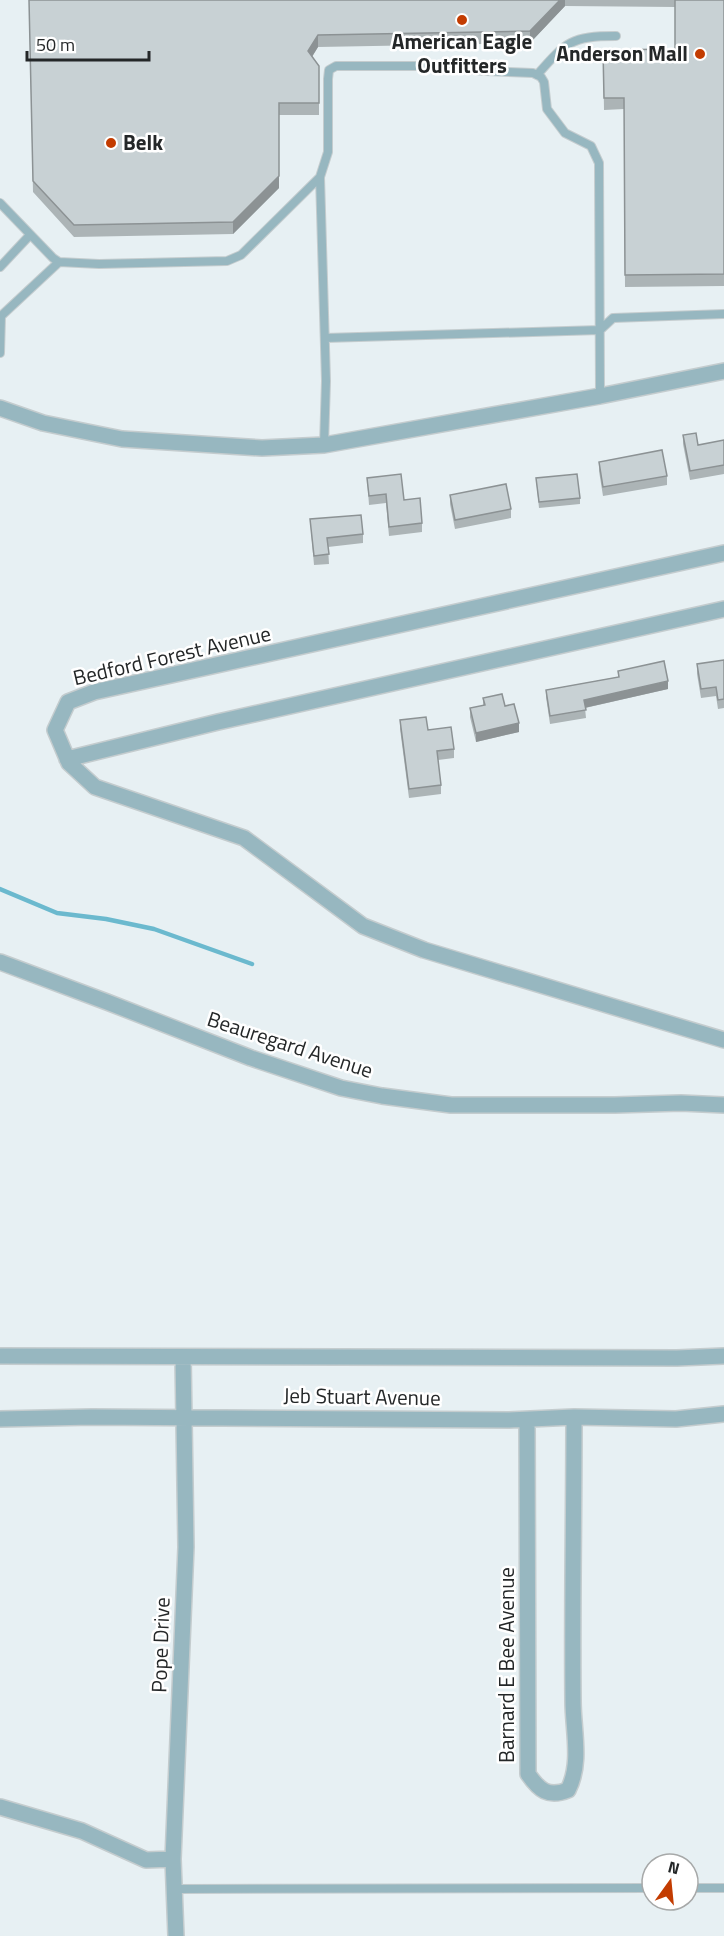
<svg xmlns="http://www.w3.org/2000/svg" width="724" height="1936" font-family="'Titillium Web',sans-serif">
<rect width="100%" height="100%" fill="#e7f0f3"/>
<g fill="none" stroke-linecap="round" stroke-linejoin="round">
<path stroke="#6bb9ce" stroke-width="4.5" d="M0,889L57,913L106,919L154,929L252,964"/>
<g stroke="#c4ccce" stroke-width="10">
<path id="lane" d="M537,75C566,42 571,36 616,36
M0,203L53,258L59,262L99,264L227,261L241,255L320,177
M0,267L30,235
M325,338L600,330L613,318L724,314
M0,353L1,316L59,262
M324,445L326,381L320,177L328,152V79L329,70L336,66H434L486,71L533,73L541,77L544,82L547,109L565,133L591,146L599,163L600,396
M688,1888H724
M174,1889L652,1888"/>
</g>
<g stroke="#c4ccce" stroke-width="18">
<path id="street" d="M0,408L43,423L122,439L262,448L324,445L600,396L724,371
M724,553L94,692L68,702L55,730L69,763L95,787L244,838L363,926L424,950L724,1040
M67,759L218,722L724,609
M0,962L107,1002L251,1058L341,1088L382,1096L451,1105H615L681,1103L724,1105
M0,1356L677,1358L724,1356
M0,1419L92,1417L509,1420L574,1417L676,1419L724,1414
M527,1420L528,1774C539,1790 548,1798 568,1790C582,1763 573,1730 573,1701C572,1606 574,1512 574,1417
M0,1807L82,1831L146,1860L173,1859
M176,1936L173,1859L186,1547L183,1357"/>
</g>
<use href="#lane" stroke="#97b7c0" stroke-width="8"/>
<use href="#street" stroke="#97b7c0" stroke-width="15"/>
</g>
<path fill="#acb4b6" d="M29,0H724V286L625,287L624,109L604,110L603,50L675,49V7L565,6L530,43L318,47L312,57L319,66V115H279V188L233,234L74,237L33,192Z
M683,435L698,445L724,440V474L690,480L683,444Z
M599,462L667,476V485L603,496L599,471Z
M367,478L404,500L422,523V532L389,536L386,503L369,505Z
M536,478L580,498V504L539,508Z
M450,495L511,509V518L455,529L450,504Z
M310,519L363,534V543L328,547L329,564L314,565Z
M724,660V708L718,709L716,696L701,698L697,674V664Z
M618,671L668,689L585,708L586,718L550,724L546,697V690L618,677Z
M483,698L505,706L519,732L476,742L470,717V708L483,706Z
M400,720L428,730L454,749V758L438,760L441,785V794L409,798L400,729Z"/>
<path fill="#8c9294" d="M560,0H565V6L530,43V31Z
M318,35V47L308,63V51Z
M279,176V188L233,234V222Z
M668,681V689L584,708V700Z
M519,723V732L476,742V733Z"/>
<path fill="#c8d1d4" stroke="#8c9294" stroke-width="1.5" d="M29,0H560L530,31L318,35L308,51L319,66V103H279V176L233,222L74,225L33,181Z
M675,0H724V274L625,275L624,98H604L603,50L675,49Z
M696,433L698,445L724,440V465L690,471L683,435Z
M662,450L667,476L603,487L599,462Z
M401,474L404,500L420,498L422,523L389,527L386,494L369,496L367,478Z
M577,474L580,498L539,502L536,478Z
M506,484L511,509L455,520L450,495Z
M361,515L363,534L327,538L329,554L314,556L310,519Z
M724,660V699L718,700L716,687L701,689L697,664Z
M664,661L668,681L584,700L586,710L550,716L546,690L619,677L618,671Z
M502,694L505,706L514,704L519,723L476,733L470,708L485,705L483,698Z
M426,717L428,730L451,727L454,749L437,751L441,785L409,789L400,720Z"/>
<g fill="#c33c01" stroke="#fff" stroke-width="2">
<circle cx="462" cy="20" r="6"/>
<circle cx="700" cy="54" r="6"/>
<circle cx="111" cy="143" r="6"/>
</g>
<g text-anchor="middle" stroke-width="5" stroke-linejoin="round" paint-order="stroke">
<g font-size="21" font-weight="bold" fill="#242728" stroke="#fff">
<text x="462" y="49">American Eagle<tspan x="462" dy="24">Outfitters</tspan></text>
<text x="688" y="61" text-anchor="end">Anderson Mall</text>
<text x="123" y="150" text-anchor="start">Belk</text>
</g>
<g font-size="21" fill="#242728" stroke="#fff">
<text transform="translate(172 656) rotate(-13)" y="7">Bedford Forest Avenue</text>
<text transform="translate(290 1045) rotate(18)" y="7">Beauregard Avenue</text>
<text transform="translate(362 1397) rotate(1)" y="7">Jeb Stuart Avenue</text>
<text transform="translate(161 1645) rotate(-88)" y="7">Pope Drive</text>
<text transform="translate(507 1665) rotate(-90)" y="7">Barnard E Bee Avenue</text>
</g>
</g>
<g transform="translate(670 1882) rotate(15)"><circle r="28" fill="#ffffff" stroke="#a7a9a9" stroke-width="1.5"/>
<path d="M0-4.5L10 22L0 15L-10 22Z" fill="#c33c01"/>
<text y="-9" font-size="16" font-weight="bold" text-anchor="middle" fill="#242728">N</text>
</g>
<path d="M27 51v9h122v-9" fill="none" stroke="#242728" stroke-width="3"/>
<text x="36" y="51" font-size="18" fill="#242728" stroke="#ffffff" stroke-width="4.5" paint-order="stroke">50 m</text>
</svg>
